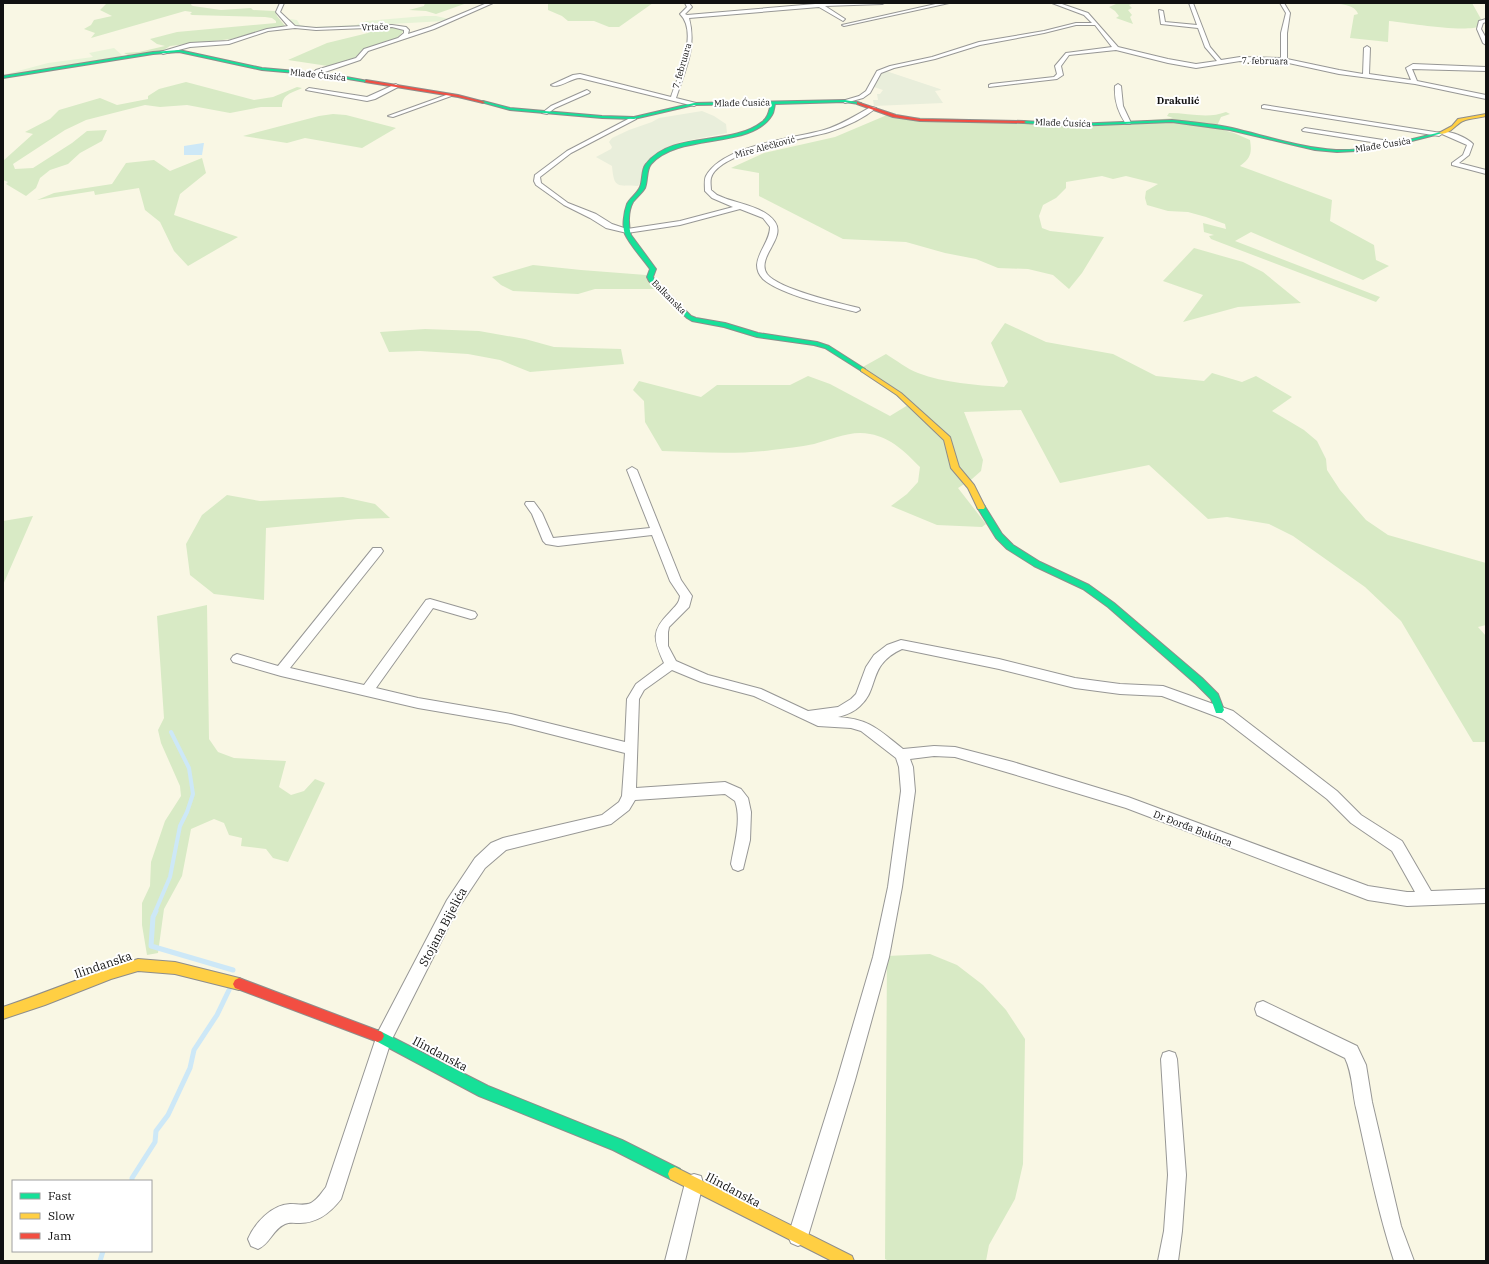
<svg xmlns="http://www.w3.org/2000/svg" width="1489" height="1264" font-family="'IBM Plex Serif',serif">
<rect width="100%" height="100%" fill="#fdfcf7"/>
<path fill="#f9f7e4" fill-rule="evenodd" d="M3,3H1486V1261H3ZM13,1181H151V1251H13Z"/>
<path fill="#e7f3d7" d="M425,16H436L449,19L445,21L317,28L299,27L294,25L289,19L297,20L300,25L311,27L356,25L366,21Z
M114,48L123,56L3,76V75L48,63L93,57L89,53Z"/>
<path fill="#d8eac5" d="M107,3H192L191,5L193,6L221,10L251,8L253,10L275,11L277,16L286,27L263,31L231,39L170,46L162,51L128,55L124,53L139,52L165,46L157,44L150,39L177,32L276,23V21L272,18L265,17L192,15L190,14L192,12L185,11L91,38L95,33L84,29L91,25L94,20L112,16L100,10Z
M425,3H467L436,14L426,11L409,10L424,6Z
M548,3H653L619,27H609L594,21H568L562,16L548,10Z
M1115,3H1134L1129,5L1132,8L1128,10L1132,15L1130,17L1133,24L1116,18L1119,16L1115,11L1109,7L1116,4Z
M1326,3H1472L1481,19V26C1465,33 1409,23 1389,21L1388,42L1350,38L1354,15L1358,14C1355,3 1335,4 1326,3Z
M393,27L400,28L404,31L396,39L362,50L354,59L328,66L288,60L327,43L368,33L373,28Z
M186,82L254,100L273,97L297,87L302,88C292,93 282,94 282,107H261L230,113L187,105L160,107L145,105L86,120L65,130L13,164L15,169L33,168L72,143L87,131L107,130L102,141L80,153L68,164L50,170L40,178L36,188L26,196L6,184L8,182L3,180V161L33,134L25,132L50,119L59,110L100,98L117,105L148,99V96L159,89Z
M1226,112L1230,114L1221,117L1216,128L1234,133L1250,140C1252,153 1251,158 1240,166L1332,200L1330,221L1374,245L1376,260L1389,266L1363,280L1251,232L1235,241L1380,297L1376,302L1211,239L1209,236L1214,235L1204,232L1203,223L1226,229L1225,224L1206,217L1188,212L1168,211L1147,205L1145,198L1146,191L1158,184L1126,176L1113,179L1102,176L1066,182V188L1056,198L1043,205L1039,216L1042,228L1050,231L1104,237L1082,273L1069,289L1053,275L1028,269L998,268L976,259L945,253L906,242L843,239L759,196V173L731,168L764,153L835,137L887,115L903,117L1107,124L1173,118L1167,116L1169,113C1189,113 1208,119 1226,112Z
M333,114L346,115L396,128L362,148L305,138L287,143L243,136L319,116Z
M202,158L206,173L180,194L174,215L238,237L188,266L174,251L160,222L145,210L139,188L95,195L94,191L37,200L54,193L112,184L126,163L154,160L170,171Z
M1194,248L1243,262L1263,272L1301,303L1238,307L1183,322L1203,295L1163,281Z
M533,265L581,270L646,275L661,289H595L578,294L513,291L501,285L492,277Z
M1005,323L1046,342L1113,354L1156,376L1204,381L1212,373L1242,382L1256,376L1292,397L1272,411L1304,430L1317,441L1326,459L1327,470L1340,490L1366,520L1388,535L1486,563V625L1478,627L1486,636V742H1473L1401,621L1365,587L1293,536L1269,524L1227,517L1208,519L1149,465L1060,483L1021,410L964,412L983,460L981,471L972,479L958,488L986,524L982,527L937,525L891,506L907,494L918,482L920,467C905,452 892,438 870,434C851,430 833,439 814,444C800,447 786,448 772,450C735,455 699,452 662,451L645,422L644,401L633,390L639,381L701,397L717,385H790L808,376L830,384L890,416L908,405L861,368L886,354C896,360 907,369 918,373C945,383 975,385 1004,387L1008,382L991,343Z
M425,329L479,331L525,339L554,347L621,349L624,364L530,372L500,360L468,354L420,351L389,352L380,332Z
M227,495L260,501L343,497L375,504L390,518L358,519L266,528L264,600L214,594L190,575L186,544L202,515Z
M33,516L3,585V521Z
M207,605L209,739L218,752L234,758L286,761L279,787L291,795L304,791L315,779L325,783L288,862L273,858L266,849L241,846L242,838L229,835L224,823L214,819L191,829L182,876L164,909L158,953L147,955L142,925V903L150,886L151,862L165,821L181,796L180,786L161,743L158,730L164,718L157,616Z
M930,954L957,965L983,985L1006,1010L1025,1039L1023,1164L1015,1199L989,1245L986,1261H889L885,1259L887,956Z"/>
<path fill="#e9eedb" d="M886,71L940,89L941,90L935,91L943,103L874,106L873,100H878L877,94H880L883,90L874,87L883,72Z
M702,111L714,116L726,124L727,133L680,142L671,147L661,151L638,186C617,185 614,189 612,166L596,157L611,149L612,147L609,142L612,138L629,130L652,122L659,118Z"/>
<path fill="#cde8f7" d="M203,143H204L202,155H184V146Z"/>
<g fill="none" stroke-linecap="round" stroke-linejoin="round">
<path stroke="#cde8f7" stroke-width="4" d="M155,912L170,877L180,826L187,812L193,794L189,768L171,732"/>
<path stroke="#cde8f7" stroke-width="5" d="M156,911L153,917L151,946L233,970
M132,1181V1178L155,1142L156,1131L168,1115L190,1068L194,1050L217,1015L229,990
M100,1261L103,1251"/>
<g stroke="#979795" stroke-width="2">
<path id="street" d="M280,3H284L280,12L295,26L316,28L392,25L406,27L409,30L408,34L430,27L487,3H493L434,29L368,51L360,60L316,75L313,73L316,70L356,58L364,49L398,38L404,33V30L392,27L316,30L295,28L268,31L229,44L190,47L163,54L160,52L190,43L228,41L267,29L288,26L276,12Z
M685,3H689L692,7L685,14L687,15L827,3H884L882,4L825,6L845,19L843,21L819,7L689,18C697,48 685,70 676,98L696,103V105L694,106L580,78C571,78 559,89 551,85L573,75L580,74L671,97C678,75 699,33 680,14L687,7Z
M940,3H949L844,26L842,25Z
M1052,3H1059L1088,13L1118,47L1168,59L1196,64L1217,61L1205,47L1198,28L1161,24L1159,10L1163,11L1165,22L1197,25L1189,3H1193L1210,47L1221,60L1240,57L1281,58V33L1286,13L1280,3H1284L1290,13L1287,33V59L1339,70L1363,74L1364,48L1367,46L1370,48L1369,74L1411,80L1406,68L1413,64L1486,67V71L1412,69L1417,81L1486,95V99L1415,84L1339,74L1284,62L1240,61L1196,68L1168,63L1116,50L1069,55L1061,66L1063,75L1057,79L989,87V85L991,84L1054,77L1057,74L1055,66L1066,53L1112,47L1095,25H1076L1044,33L980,45L935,59L894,68L881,73L870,93L863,98L845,103L842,101L859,96L866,91L877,71L890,66L932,57L979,42L1044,31L1076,23H1092L1084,15Z
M1486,19V22L1483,23L1481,29L1486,38V45L1483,43L1477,29L1479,21Z
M396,84L399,86L398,87L375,99L367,101L306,90L309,88L367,97Z
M1118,84L1121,86L1123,106L1131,123L1130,124H1126C1118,112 1114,100 1115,86Z
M587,90L590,92L589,93L555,108L547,114L542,113L551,106Z
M449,94L454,95L393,117L388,116Z
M1264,105L1441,133C1449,129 1467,138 1473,144L1469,155L1459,163L1486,170V174L1452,165V163L1463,155L1467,145L1442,134L1439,136L1262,108V106Z
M871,107L876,108C864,118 845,127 829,132C805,139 719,151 711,178C710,182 711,187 711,190L717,195C735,204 763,205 775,222C781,231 775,240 771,248C767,255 761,266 767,274C778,289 839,303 859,308L860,310L856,312C832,306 781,295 763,279C759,275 757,270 757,265C758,251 770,241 770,227L763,218L740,209L680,225L627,233L606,228L590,218L564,205L536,185L534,181L535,175L567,151L632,117H636V119L571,153L540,177L541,183L568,203L596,214L612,224L627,229L680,221L733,207L712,198L705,191C705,186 704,180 706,176C723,145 792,139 824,130C841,125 856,115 871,107Z
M1305,128L1396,142L1399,144L1396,146L1303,131L1302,130Z
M632,467L637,470L681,580L692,596L689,607L669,627L668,632V646L676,661L708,675L761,689L808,711L838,707L851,699L856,694L866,667L874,655L887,645L901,640L999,659L1075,678L1120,684L1163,686L1233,711L1337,791L1361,815L1402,841L1431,891L1486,889V903L1407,906L1368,900L1126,808L1013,774L955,757L934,756L910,759L913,767L915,791L902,887L889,957L855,1080L808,1236L805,1243L798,1246L791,1243L788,1236L837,1080L873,957L888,887L901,791L899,767L896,758L861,731L851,728L818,726L754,696L701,682L672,670L644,690L639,699L636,788L725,782L741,789L748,798L751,812L750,840L743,869L738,871L733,869L731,864C734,845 742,820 735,801L725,794L635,800L629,810L611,824L506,850L485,868L457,910L391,1041L341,1199C331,1212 318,1223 300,1223C295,1223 289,1222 285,1224C273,1229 270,1244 258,1249L251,1246L248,1239C255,1223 271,1205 290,1204C297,1204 305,1206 311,1203C318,1199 322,1192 326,1187L378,1032L447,900L475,858L491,843L503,838L602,815L619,802L622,796L625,753L511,724L418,708L281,676L233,662L231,659L233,656L237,654L278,666L373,548H381L383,551L381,554L290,668L364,685L426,600L430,599L475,612L477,615L475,618L471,619L433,608L376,688L418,698L511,714L625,742L627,699L636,684L664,663C653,639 651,631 670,612C675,606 679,604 680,596L670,581L652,535L558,546L546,544L543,541L532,514L525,504L526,502H534L542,513L553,538L650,528L627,470ZM902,649L999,669L1075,688L1120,694L1162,696L1223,719L1327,799L1351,823L1392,851L1415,892H1407L1368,886L1128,797L1013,762L955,747L934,746L903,749C879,730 870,719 838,717C846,715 854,712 860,706C880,688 867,665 902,649Z
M1263,1001L1357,1046L1366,1065L1372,1102L1401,1226L1414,1261H1394C1378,1212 1368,1162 1357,1112C1352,1094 1353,1074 1345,1058L1257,1015L1255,1009L1257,1003Z
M1169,1051L1175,1053L1177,1059L1186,1175L1182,1231L1178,1261H1158L1164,1231L1168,1175L1161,1059L1163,1053Z
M694,1174L701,1176L703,1183L685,1261H665L685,1183L687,1176Z"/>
</g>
<g stroke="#8e8d8b" stroke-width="2">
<path id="fast" d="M179,50L262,68L330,74L368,81L366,82L330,76L262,70L179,52L153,54L3,78V76L153,52Z
M845,100L861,103L859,104L845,102L775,104C774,108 774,112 772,115C751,150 680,132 651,164C646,170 648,181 645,188C642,193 637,197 633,202C628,211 628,225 631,235L656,269L653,277L654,279L691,316L696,318L725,323L758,333L817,342L829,346L865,369V371L863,372L825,348L814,345L757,337L724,327L692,321L687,318L649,281L647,277L650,269C643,259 630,245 625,234C622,227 624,212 627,204C630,198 637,194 640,187C643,180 641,170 646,164C672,130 730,147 762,122C768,118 769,111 771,104L694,105L634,119L602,118L510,110L481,102L483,101L510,108L602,116L634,117L694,103Z
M1172,120C1192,122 1213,124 1232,128C1266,136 1301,148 1336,150C1371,151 1407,140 1441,132L1443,133L1396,145L1356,151L1337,152L1315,150L1230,130L1172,122L1073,126L1024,123L1022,122L1024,121L1073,124Z
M981,504L984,505L1002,534L1013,545L1040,562L1089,585L1114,603L1202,678L1218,694L1224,710L1222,713H1216L1211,699L1196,684L1108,607L1083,589L1034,566L1007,549L996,538L977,507Z
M378,1030L488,1086L622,1140L680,1169L682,1174L680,1179L675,1181L670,1179L613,1150L479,1096L374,1040L372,1036L374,1032Z"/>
</g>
<g stroke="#8e8d8b" stroke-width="2">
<path id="slow" d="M1486,114V116C1479,118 1470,118 1463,121C1457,123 1448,137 1439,133L1452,126L1458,119Z
M863,368L901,393L950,437L959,467L974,485L985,507L984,509H978L968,488L951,468L944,440L897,395L861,371V369Z
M138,959L175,962L239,978L243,980L245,984L243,988L239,990L175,974L138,971L111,979L45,1005L3,1019V1007C48,992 92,973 138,959Z
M675,1167L852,1256L854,1261H832L670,1179L668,1174L670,1169Z"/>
</g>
<g stroke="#8e8d8b" stroke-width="2">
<path id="jam" d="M366,80L458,95L485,102L483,103L458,97L365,82Z
M857,102L896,115L920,119L1024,121L1026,122L1024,123L920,121L893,117L857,104Z
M239,978L382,1032L384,1036L382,1040L378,1042L235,988L233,984L235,980Z"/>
</g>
<use href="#street" fill="#fffffe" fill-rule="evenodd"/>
<use href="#fast" fill="#16e098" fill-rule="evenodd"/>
<use href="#slow" fill="#ffcf43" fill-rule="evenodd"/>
<use href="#jam" fill="#f24e42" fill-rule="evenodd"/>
</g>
<g text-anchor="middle" stroke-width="4" stroke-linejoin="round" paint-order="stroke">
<g font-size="9" fill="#111" stroke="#fff">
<text transform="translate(375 27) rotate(-2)" y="3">Vrtače</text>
<text transform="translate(1265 61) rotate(1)" y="3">7. februara</text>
<text transform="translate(682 66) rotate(-74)" y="3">7. februara</text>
<text transform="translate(318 75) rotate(6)" y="3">Mlađe Ćusića</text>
<text transform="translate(742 103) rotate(-1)" y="3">Mlađe Ćusića</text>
<text transform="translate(1063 123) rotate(2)" y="3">Mlađe Ćusića</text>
<text transform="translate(1383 145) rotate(-9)" y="3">Mlađe Ćusića</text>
<text transform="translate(765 147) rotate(-15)" y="3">Mire Alečković</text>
<text transform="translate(669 297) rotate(45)" y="3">Balkanska</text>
</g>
<g font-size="10" font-weight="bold" fill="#111" stroke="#fff">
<text x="1178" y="104">Drakulić</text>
</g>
<g font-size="10" fill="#111" stroke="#fff">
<text transform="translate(1193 828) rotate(21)" y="4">Dr Đorđa Bukinca</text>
</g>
<g font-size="12" fill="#111" stroke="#fff">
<text transform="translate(443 927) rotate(-62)" y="4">Stojana Bijelića</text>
<text transform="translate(103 965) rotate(-19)" y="4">Ilindanska</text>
<text transform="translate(440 1054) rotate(28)" y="4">Ilindanska</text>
<text transform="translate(733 1190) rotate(28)" y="4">Ilindanska</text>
</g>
</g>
<rect width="1489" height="1264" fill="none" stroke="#111111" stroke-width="8"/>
<rect x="12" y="1180" width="140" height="72" fill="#ffffff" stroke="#a0a0a0"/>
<rect x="20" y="1193" width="20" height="6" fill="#16e098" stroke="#a0a0a0"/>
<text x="48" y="1200" font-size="12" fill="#111111">Fast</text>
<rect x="20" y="1213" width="20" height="6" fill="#ffcf43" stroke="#a0a0a0"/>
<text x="48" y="1220" font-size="12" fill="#111111">Slow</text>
<rect x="20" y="1233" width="20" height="6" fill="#f24e42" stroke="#a0a0a0"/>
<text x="48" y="1240" font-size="12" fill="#111111">Jam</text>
</svg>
